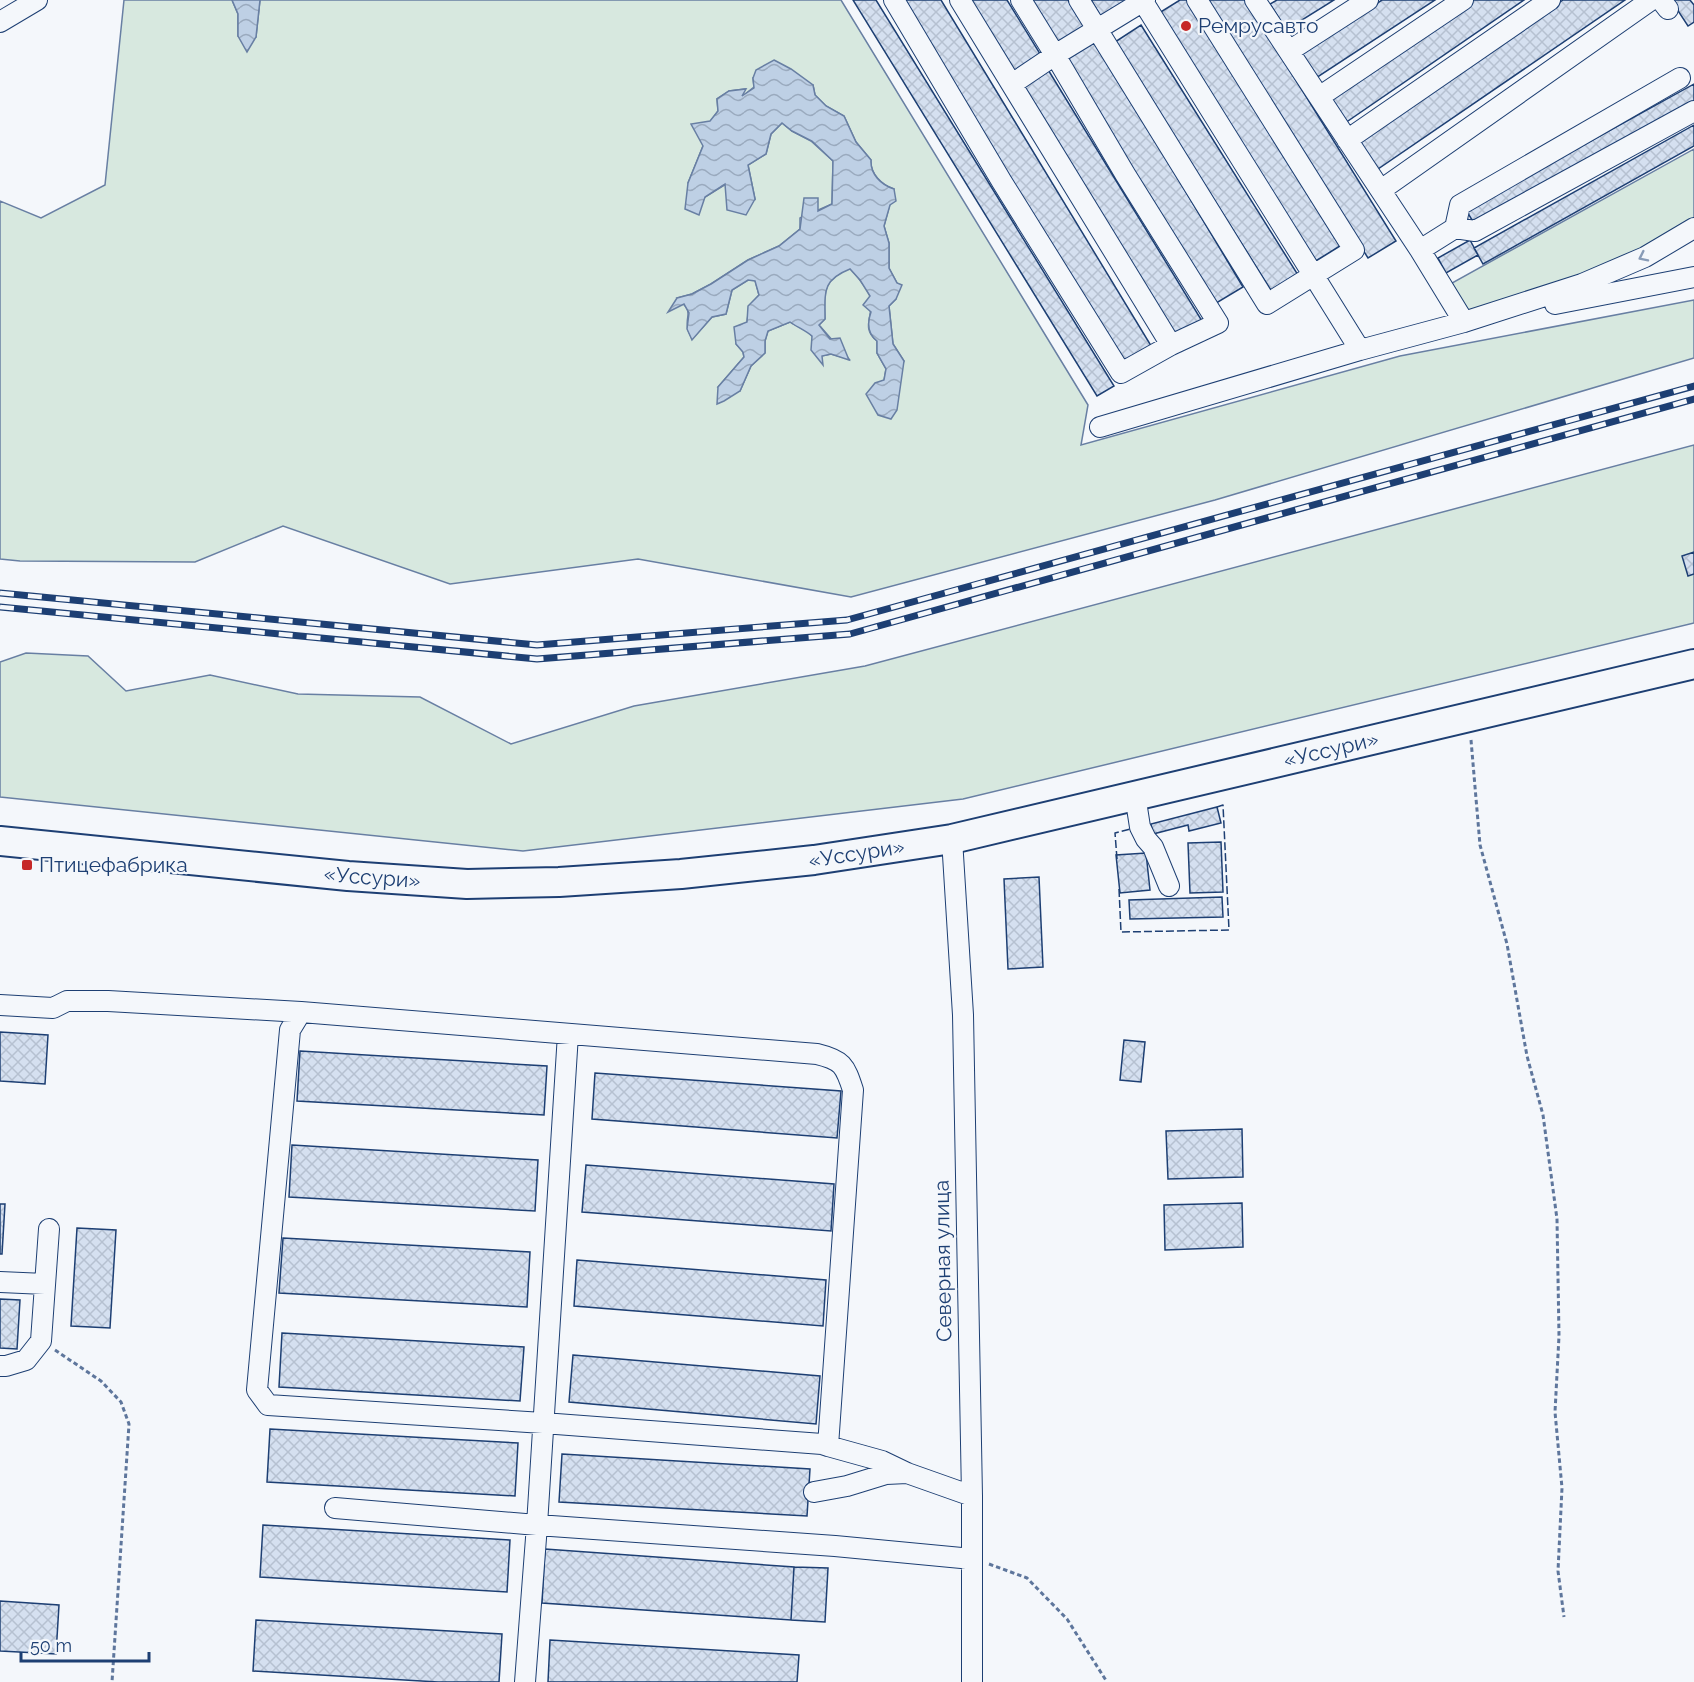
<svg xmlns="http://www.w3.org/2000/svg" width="1694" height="1682" font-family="Raleway,sans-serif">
<defs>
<pattern id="water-waves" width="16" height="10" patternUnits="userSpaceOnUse" patternTransform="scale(1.5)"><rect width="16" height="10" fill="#bed0e5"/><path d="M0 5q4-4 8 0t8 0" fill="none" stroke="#9aaabe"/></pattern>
<pattern id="building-cross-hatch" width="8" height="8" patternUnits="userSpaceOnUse" patternTransform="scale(1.5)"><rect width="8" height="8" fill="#d5e0f0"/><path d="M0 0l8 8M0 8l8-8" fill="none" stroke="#b6c1d1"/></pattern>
</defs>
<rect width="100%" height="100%" fill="#f4f7fb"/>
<path fill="#d7e8df" stroke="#687fa3" stroke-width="1.5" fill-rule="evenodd" d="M124,0H232L238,14V36L256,37L260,0H841L1088,405L1081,445L1400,356L1694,300V358L1215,500L851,597L638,559L450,584L283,526L195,562L20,561L0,559V201L41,218L105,185ZM753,78L813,85L815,95L826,106L844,116L856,142L871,160C870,174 882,185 894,189L884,226L889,243V268L897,283L896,299L889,306L893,344L904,361L878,415L886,369L877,353V341C859,327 876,313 870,296C866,286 857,276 850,268C822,280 824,292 825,319L819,325L849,359L831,354L821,356L822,363C819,353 816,338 808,332C802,328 796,326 790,322L768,331L765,341V353L751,366L740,391L718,387L744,357L743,352L736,344L747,322L749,306L759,295L755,280H748L732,290L726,314L712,317L692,339C691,336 689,333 688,330C684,314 696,314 677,298L692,294L711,284L748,260L779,246L800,229V218L832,204L833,161L811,141L792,131L782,123L771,134L766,154L748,165L755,199L726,184L705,197L688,183L703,146L710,122L718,111L717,99L729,91L745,89L740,98L754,87Z
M1694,149V221L1608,267L1466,312L1452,283Z
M1694,445V623L963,799L523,851L0,797V662L26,653L88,656L126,691L210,675L298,694L420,697L511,744L634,706L865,666Z"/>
<path fill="url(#water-waves)" stroke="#687fa3" stroke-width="1.5" d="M232,0H260L256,37L247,52L238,36V14Z
M774,60L791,69L813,85L815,95L826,106L844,116L856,142L871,160C870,174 881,185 894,189L896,201L890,205L884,226L889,243V268L897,283L902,285L896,299L889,306L893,344L904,361L897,410L891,419L878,415L866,394L875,383L884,380L886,369L877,353V341C867,333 867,323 871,312L863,305L870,296L860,280L850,269C822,280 825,292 825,319L819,325L830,339L840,338L849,360L831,354L822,356L823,365L811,350L812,336C805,330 797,327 790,322L768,331L765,341V353L751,366L740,391L724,401L717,404L718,387L744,357L743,352L736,344L734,327L747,322L748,306L759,295L755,281L748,280L732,290L726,314L712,317L692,340L687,329L689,313L684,304L668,312L677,298L692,294L711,284L748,260L779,246L800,229L804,198H818V211L832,204L833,161L812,141L792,131L782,123L771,134L766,154L748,165L755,199L746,215L727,210L725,184L705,197L699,215L685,209L688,183L703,146L691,124L710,121L718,111L717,99L729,91L746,89L742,96L754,88L753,78L756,70Z"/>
<path fill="url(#building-cross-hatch)" stroke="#1d3f73" stroke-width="1.5" d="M853,0H876L1114,386L1097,396Z
M902,0H941L1153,349L1124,366Z
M968,0H1007L1042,57L1013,74Z
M1030,0H1068L1086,29L1058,46Z
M1091,0H1128L1101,17Z
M1180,0H1187L1340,246L1314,262L1159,13Z
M1207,0H1246L1396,241L1368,258Z
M1277,0H1334L1286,30L1270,4Z
M1382,0H1435L1316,78L1300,54Z
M1473,0H1524L1345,123L1329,99Z
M1563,0H1625L1378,169L1358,140Z
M1671,0H1690L1694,5V22L1688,26Z
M1141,25L1298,275L1272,292L1115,42Z
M1095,40L1243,287L1213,305L1064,58Z
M1047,68L1202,321L1175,338L1020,85Z
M1694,84V103L1475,225L1466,210Z
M1694,125V146L1483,264L1474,248Z
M1470,240L1478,255L1446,273L1438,258Z
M1694,552V574L1688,576L1682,556Z
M1217,807L1221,823L1189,831L1188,825L1153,834L1151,824Z
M1221,842L1223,892L1190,893L1188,843Z
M1146,853L1150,890L1120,893L1116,855Z
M1039,877L1043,967L1008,969L1004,879Z
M1222,897L1223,917L1130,919L1129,900Z
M0,1032L48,1035L45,1084L0,1081Z
M1124,1040L1145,1042L1141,1082L1120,1080Z
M300,1051L547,1066L544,1115L297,1101Z
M595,1073L841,1091L837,1138L592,1119Z
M1242,1129L1243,1177L1168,1179L1166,1131Z
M292,1145L538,1160L535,1211L289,1197Z
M586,1165L834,1184L831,1231L582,1212Z
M1242,1203L1243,1247L1165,1250L1164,1205Z
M0,1204H5L2,1254H0Z
M77,1228L116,1230L110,1328L71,1326Z
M283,1238L530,1252L527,1307L279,1293Z
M577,1260L826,1280L823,1326L574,1306Z
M0,1299L20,1300L17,1349L0,1348Z
M282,1333L524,1347L520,1401L279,1387Z
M573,1355L820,1376L816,1424L569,1402Z
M270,1429L518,1443L515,1496L267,1482Z
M562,1454L810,1469L807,1516L559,1502Z
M263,1525L510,1540L507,1592L260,1577Z
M545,1549L794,1567L791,1620L542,1603Z
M794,1567L828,1568L825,1622L791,1620Z
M0,1601L59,1605L56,1654L0,1651Z
M256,1620L502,1634L499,1682H438L253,1671Z
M550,1640L799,1655L797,1682H548Z"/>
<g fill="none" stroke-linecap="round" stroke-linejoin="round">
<g stroke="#1d3f73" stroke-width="22">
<path id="minor" d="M894,0L1002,182L1121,373L1171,345L1218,323L1125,174L1055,55L1021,0
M960,0L1171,345
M1079,0L1267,304L1354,250L1197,0
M1142,0L1360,350
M1255,0L1420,250L1464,322
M1661,0L1668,9
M0,22L37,0
M1289,51L1368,0
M1012,84L1055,55L1145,0
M1319,97L1463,0
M1347,140L1550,0
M1381,190L1651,0
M1455,228L1460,205L1680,78
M1420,250L1455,228L1475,231L1694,111
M1555,304L1694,277
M1100,427L1360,350L1464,322L1582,284L1645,257L1694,228
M1135,795L1140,827L1146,839L1153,847L1169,886
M952,839L963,1015L972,1496V1682
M0,1005L53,1008L67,1001H108L301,1012
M0,1282L45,1284
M0,1366H6L26,1360L41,1341L49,1229
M828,1446L853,1090C845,1065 842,1060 817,1054L301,1012L290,1030L257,1390L268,1405L543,1423L822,1444L828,1446L882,1461L907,1473L972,1496
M814,1492L847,1486L886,1474L907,1473
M335,1508L537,1525L835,1546L972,1559
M525,1682L537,1525L568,1034"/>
</g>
<g stroke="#1d3f73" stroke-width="32">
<g id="highway">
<path id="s1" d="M0,841L348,876L467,884L559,882L681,874L814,860L952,839L1694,664"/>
</g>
</g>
<path stroke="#5e769c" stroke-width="3" stroke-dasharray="4.5 3" stroke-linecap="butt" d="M1471,740L1480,845L1507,944L1527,1056L1543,1115L1557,1219L1559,1336L1555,1412L1562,1488L1558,1571L1564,1617
M55,1350L101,1381L121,1402L129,1424L112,1682
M989,1564L1027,1578L1067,1619L1107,1682"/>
<use href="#minor" stroke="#f4f7fb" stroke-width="20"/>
<use href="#highway" stroke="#f4f7fb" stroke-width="28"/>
<g stroke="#1d3f73" stroke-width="7">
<path id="rail" d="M0,593L537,645L847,620L1694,386
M0,607L537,659L850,634L1694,399"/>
</g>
<use href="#rail" stroke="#f4f7fb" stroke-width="4.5" stroke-dasharray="14" stroke-linecap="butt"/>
<path stroke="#1d3f73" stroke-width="1.5" stroke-dasharray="8 3" stroke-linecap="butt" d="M1117,859L1115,833L1130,829
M1119,889L1121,932L1229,930L1223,805L1217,807"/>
</g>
<defs><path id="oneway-chevron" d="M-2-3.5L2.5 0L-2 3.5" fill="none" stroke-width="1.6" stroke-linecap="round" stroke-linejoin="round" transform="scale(1.5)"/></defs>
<use stroke="#889bb7" href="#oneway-chevron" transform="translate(1643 257) rotate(154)"/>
<g fill="#c62828" stroke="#f4f7fb" stroke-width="2">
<circle cx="1186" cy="26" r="6"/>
<rect x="21" y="859" width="12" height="12" rx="3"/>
</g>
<g text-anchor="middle" stroke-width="4.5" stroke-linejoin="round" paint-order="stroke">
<g font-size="21" fill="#1d3f73" stroke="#f4f7fb" text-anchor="start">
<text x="1198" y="33">Ремрусавто</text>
<text x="39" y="872">Птицефабрика</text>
</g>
<g font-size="21" fill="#1d3f73" stroke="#f4f7fb">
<text dy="7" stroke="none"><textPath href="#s1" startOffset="1346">«Уссури»</textPath></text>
<text dy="7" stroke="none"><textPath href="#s1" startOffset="860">«Уссури»</textPath></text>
<text dy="7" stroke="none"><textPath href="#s1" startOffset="374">«Уссури»</textPath></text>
<text transform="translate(943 1261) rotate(-91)" y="7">Северная улица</text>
</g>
</g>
<path d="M21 1652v9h128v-9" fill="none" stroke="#1d3f73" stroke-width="3"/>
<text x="30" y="1652" font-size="18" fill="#1d3f73" stroke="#f4f7fb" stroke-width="4.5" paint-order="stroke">50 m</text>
</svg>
